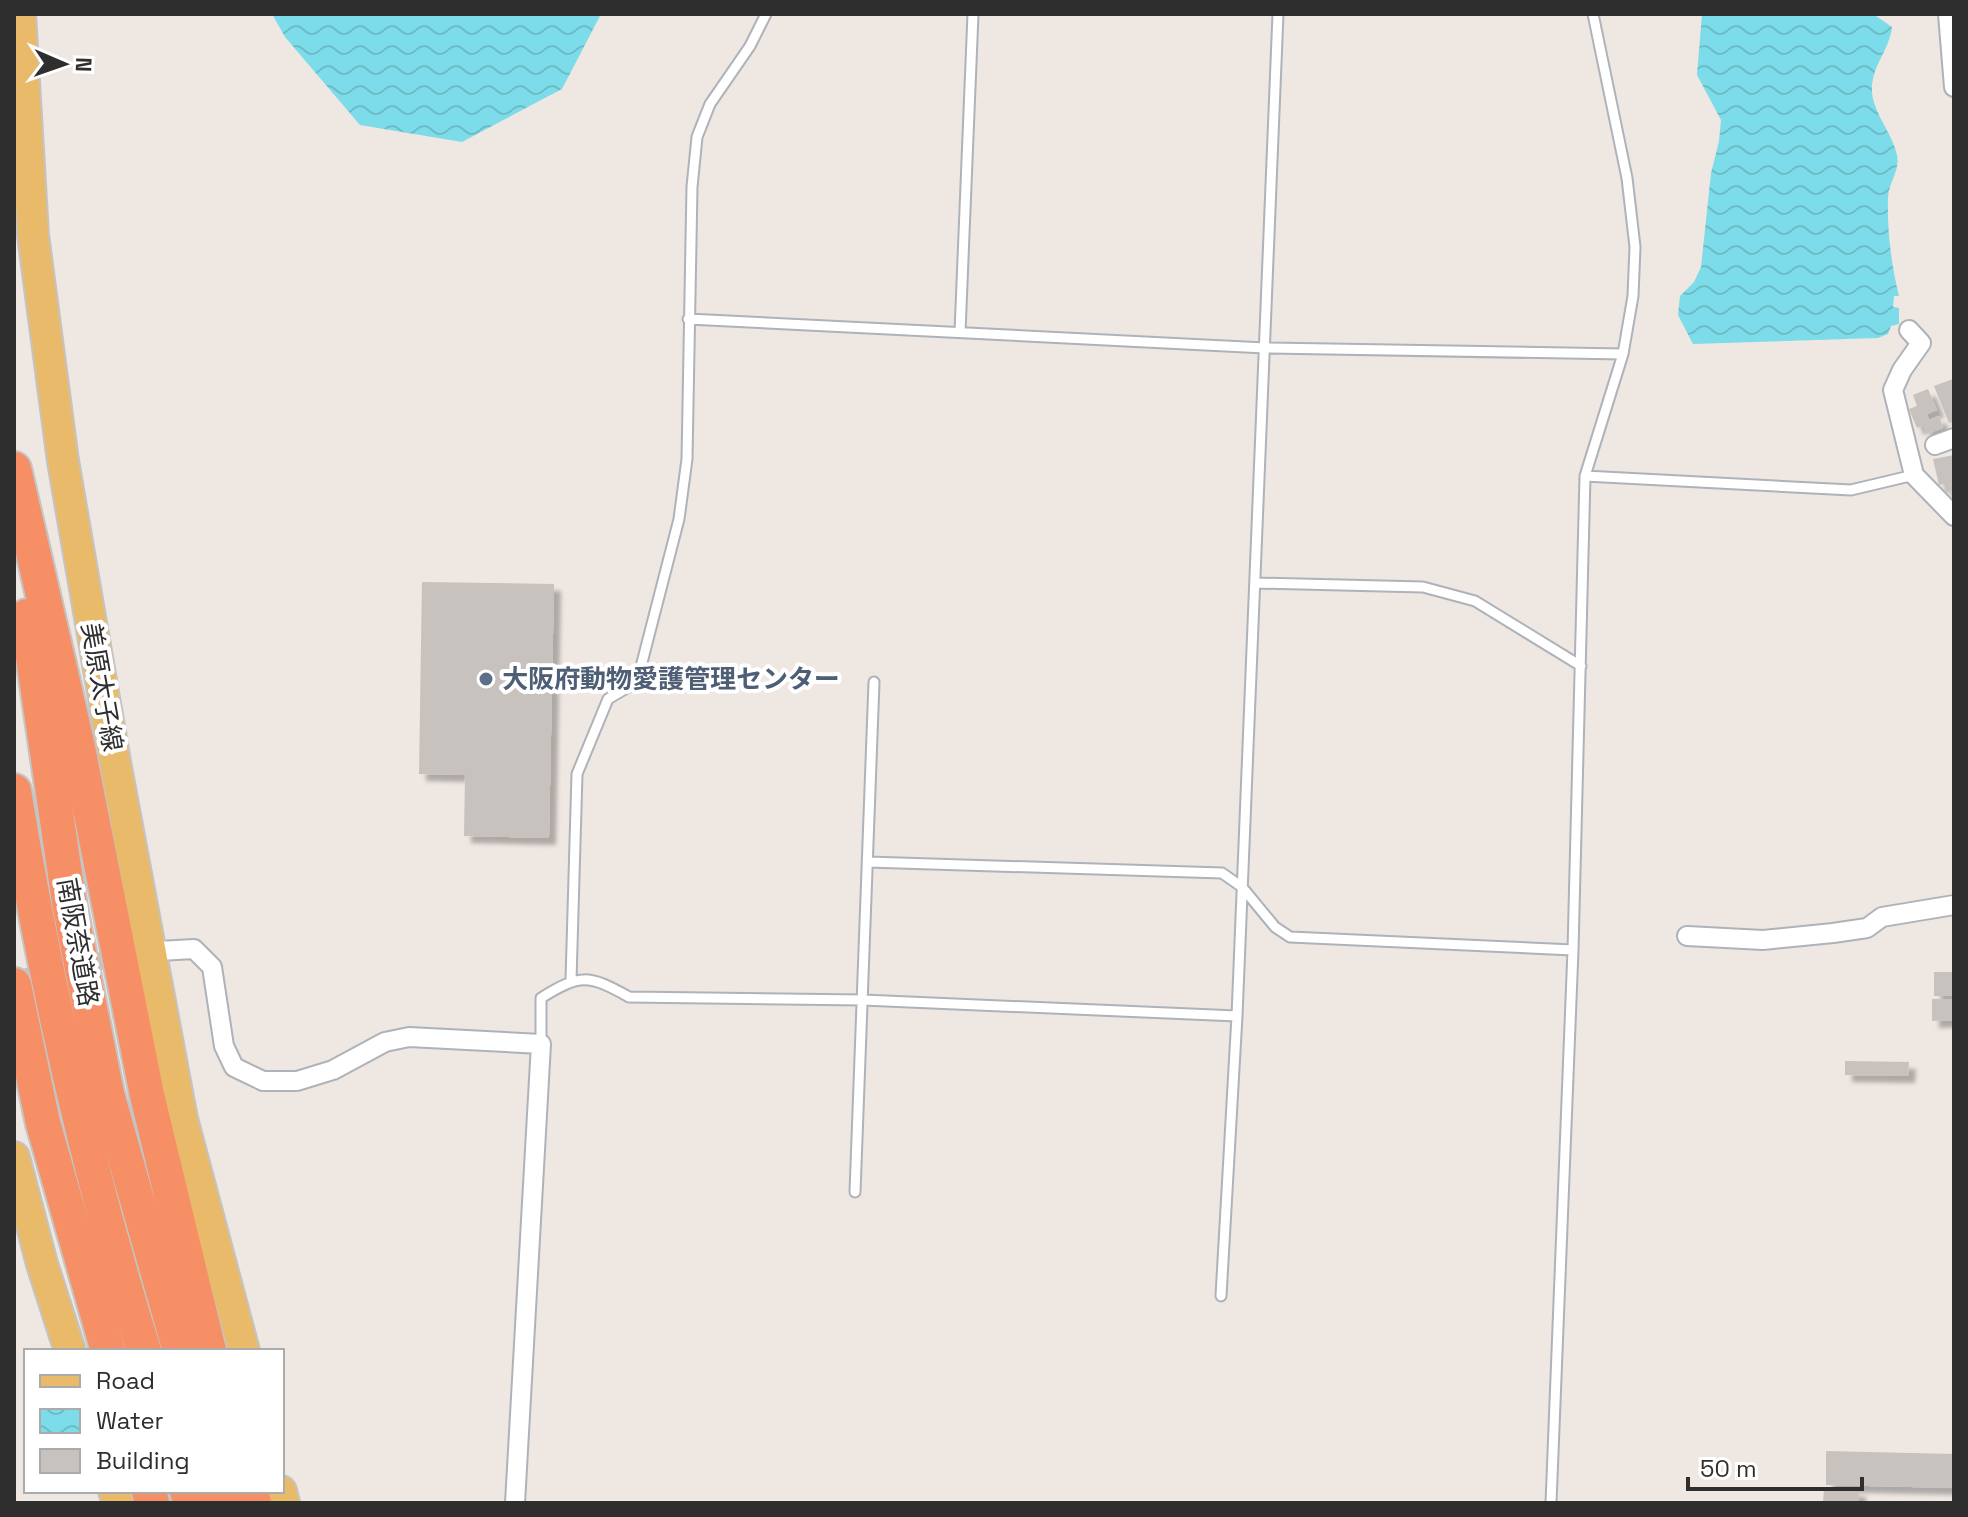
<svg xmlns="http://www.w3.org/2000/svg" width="1968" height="1517" font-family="'Space Grotesk','Noto Sans JP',sans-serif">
<defs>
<pattern id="water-waves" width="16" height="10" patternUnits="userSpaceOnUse" patternTransform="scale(2)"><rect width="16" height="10" fill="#7cdce9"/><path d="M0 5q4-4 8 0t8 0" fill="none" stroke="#6cbdc8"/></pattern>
<filter id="shadow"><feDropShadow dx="7" dy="7" stdDeviation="2" flood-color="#0004"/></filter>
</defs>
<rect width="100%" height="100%" fill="#eee7e2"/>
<path fill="url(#water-waves)" d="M272,14H601L562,89L462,142L360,125L285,37Z
M1702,14H1873L1892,27C1889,49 1877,60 1873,79C1866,106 1892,130 1897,155C1900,171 1889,182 1888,197C1887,231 1891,263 1899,296H1894L1893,307L1899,308V324L1891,326L1888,334L1878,338L1693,344L1678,315L1680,296L1694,282L1701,267L1711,173L1719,141L1721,120L1697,75Z"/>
<path fill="#c7c2bd" filter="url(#shadow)" d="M1953,379L1954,421L1949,423L1934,386Z
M1928,389L1937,410L1927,414L1929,420L1939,416L1943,428L1927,434L1923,425L1917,428L1909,409L1917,406L1913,395Z
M1954,455V491L1946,492L1944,484L1939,485L1933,459Z
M422,582L554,584L549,838L464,836L465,775L419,774Z
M1934,972H1954V996H1934Z
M1932,999H1954V1020L1932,1021Z
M1845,1061L1909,1062L1908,1076L1845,1075Z
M1826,1451L1954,1454V1488L1826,1485Z
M1824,1489L1859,1490V1503H1823Z"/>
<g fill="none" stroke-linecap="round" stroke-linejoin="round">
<path stroke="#c8c2be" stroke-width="18" stroke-dasharray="18 9" stroke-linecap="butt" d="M14,980L127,955"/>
<g stroke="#aeb2b9" stroke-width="13">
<path id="service" d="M688,319L1265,348L1623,354
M960,332L973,14
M1585,476L1851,490L1914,475
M1255,583L1423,587L1475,601L1581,666
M868,862L1222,873L1242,887L1275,927L1290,937L1573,950
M571,980L577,774L608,699L637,682L679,519L687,459L692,187L697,137L710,104L750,46L766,14
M541,1044V998C580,974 588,974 629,997L863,1000L1237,1016
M855,1192L874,682
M1221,1296L1237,1016L1278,14
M1551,1503L1573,950L1585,476L1623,354L1633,296L1635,247L1627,178L1593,14"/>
</g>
<g stroke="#aeb2b9" stroke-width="22">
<path id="minor" d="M1948,14L1954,87
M1909,330L1921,343L1902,370L1893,390L1914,475L1954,516
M1935,445L1954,438
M1687,936L1763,940L1833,933L1867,928L1882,917L1954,905
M141,952L194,949L212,967L224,1046L234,1067L263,1081H297L333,1070L385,1042L409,1037L541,1044L515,1503"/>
</g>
<g stroke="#c4c4c4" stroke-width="34">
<path id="primary" d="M20,14L33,235L63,461L115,762L182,1119L244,1351
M14,1157L42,1264L70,1351
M114,1491L118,1503
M281,1491L284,1503"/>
</g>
<g stroke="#c4c4c4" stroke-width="38">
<path id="motorway" d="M14,469L77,743L147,1095L209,1351
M27,616L70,908L107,1094L180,1351
M14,791C45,980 87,1168 144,1351
M14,985L43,1123L108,1351
M149,1491L152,1503
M187,1491L191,1503
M222,1491L226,1503
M250,1491L254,1503"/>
</g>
<use href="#service" stroke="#fff" stroke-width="9"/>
<use href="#minor" stroke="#fff" stroke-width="18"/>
<use href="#primary" stroke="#eaba6b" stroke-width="30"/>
<use href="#motorway" stroke="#f68f65" stroke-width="34"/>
</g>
<circle fill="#5c6f8a" stroke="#fff" stroke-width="3" cx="486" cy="679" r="8"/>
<g text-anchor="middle" stroke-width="8" stroke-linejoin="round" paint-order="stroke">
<g font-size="26" font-weight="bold" fill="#4e5e75" stroke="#fff" text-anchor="start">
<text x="502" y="688">大阪府動物愛護管理センター</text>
</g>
<g font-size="26" fill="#2e2e2e" stroke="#fff">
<text transform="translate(102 687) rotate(80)" y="9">美原太子線</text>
<text transform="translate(78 942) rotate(80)" y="9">南阪奈道路</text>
</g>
</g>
<rect width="1968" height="1517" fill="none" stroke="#2e2e2e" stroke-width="32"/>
<rect x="24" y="1349" width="260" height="144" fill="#ffffff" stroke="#ababab" stroke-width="2"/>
<rect x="40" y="1375" width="40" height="12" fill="#eaba6b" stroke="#ababab" stroke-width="2"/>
<text x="96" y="1389" font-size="24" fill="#2e2e2e">Road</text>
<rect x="40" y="1409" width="40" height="24" fill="url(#water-waves)" stroke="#ababab" stroke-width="2"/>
<text x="96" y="1429" font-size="24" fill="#2e2e2e">Water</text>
<rect x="40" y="1449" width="40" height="24" fill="#c7c2bd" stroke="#ababab" stroke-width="2"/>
<text x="96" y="1469" font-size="24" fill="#2e2e2e">Building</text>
<g transform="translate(64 64) rotate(92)" stroke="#ffffff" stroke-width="6" paint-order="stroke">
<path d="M0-6L14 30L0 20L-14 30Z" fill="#2e2e2e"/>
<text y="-12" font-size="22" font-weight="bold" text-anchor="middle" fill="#2e2e2e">N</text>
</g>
<path d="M1688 1477v12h174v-12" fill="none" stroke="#2e2e2e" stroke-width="4"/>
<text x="1700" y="1477" font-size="24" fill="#2e2e2e" stroke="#ffffff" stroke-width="6" paint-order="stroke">50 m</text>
</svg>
